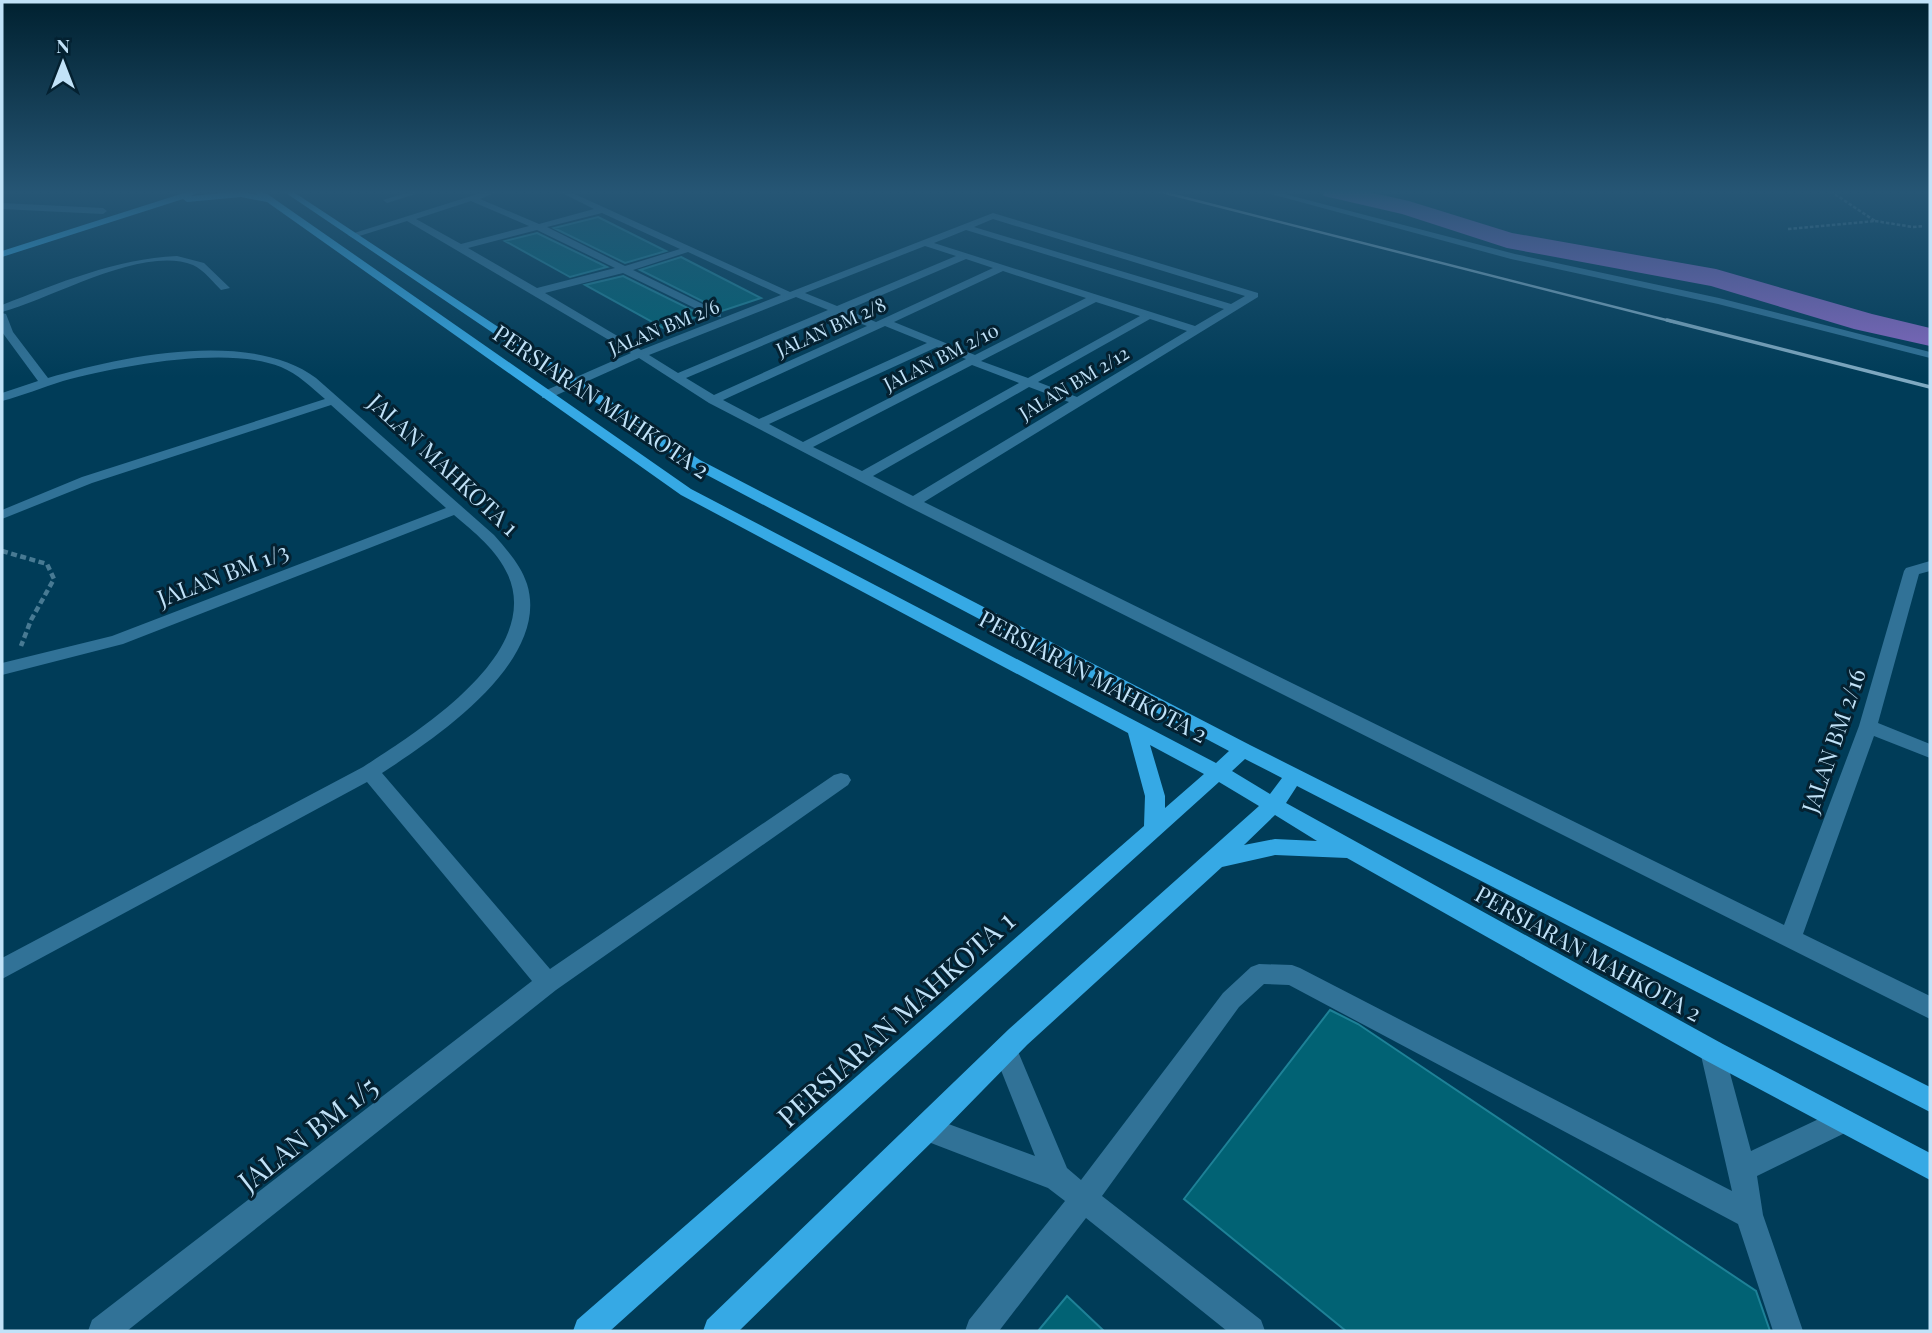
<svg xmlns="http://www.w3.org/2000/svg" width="1932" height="1333" font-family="'Playfair Display',serif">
<rect width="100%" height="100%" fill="#003c58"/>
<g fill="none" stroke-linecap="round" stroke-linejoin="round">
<path fill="#8468c1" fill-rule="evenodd" d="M1321,191H1364L1409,201L1512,233L1716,269L1872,314L1930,328V346L1854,329L1711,286L1507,248L1402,214L1324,196Z"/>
</g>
<path fill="#016274" stroke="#1e8197" stroke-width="2" d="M598,217L666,251L625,263L554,228Z
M537,233L607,267L570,277L505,241Z
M681,257L761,298L722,311L640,270Z
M623,276L702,315L663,328L585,285Z
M1330,1010L1358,1024L1756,1291L1770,1331H1346L1184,1199Z
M1067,1296L1104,1331H1038Z"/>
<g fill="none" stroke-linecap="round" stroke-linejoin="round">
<path stroke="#487a93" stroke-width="2.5" stroke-dasharray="3.5 2" stroke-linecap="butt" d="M1875,221L1913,227L1924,226
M1788,229L1875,221L1830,191"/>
<path stroke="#487a93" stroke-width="4.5" stroke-dasharray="6 3.5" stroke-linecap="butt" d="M2,551L47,564L54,579L31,620L21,646"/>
<path fill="#317297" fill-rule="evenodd" d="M412,191H425L387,203L383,200Z
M487,191H499L480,199L539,224L594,209L558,191H568L790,292L993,213L1258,293V297L924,502L1784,925L1859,726L1904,571L1906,568L1930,561V571L1919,574L1878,723L1930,744V758L1874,736L1803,934L1930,996V1019L907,506L709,403L639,358L550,398H542V392L631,353L407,221L353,238L348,235ZM471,201L529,226L461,244L416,219ZM602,213L680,249L625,266L547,227ZM993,219L1245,296L1231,304L974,227ZM537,230L615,268L537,288L468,248ZM966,230L1224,309L1195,326L934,243ZM925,246L956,256L837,306L805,293ZM688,252L781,295L641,350L545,293L623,273L713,317H721V313L633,270ZM966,259L993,268L876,322L847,310ZM1003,271L1086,298L975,355L894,322ZM796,297L828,310L678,373L649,355ZM1096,302L1140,316L1028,378L981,361ZM837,314L867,326L714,395L686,378ZM1150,319L1187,331L1077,397L1038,382ZM885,326L927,343L759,419L723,400ZM937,347L966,359L803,442L769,424ZM972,365L1019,383L862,471L813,447ZM1029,387L1069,402L913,496L873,476Z
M1260,191H1273L1515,254L1719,298L1930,352V358L1718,304L1511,259Z
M2,203L103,208L107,211L103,214L2,209Z
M177,256L204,263L230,288L221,290C213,282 204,270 193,265C142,245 52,299 2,312V305C59,283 115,259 177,256Z
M2,313L6,314L13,332L48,378C122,356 250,329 316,378L494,535C507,550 521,565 527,584C551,661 436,738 382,773L550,969L834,775L841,773L848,775L851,780L848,785L556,990L127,1331H88L92,1320L532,981L367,782L2,979V958L363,767C417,732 543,654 508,575C497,550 474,532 454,515L123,644L2,675V663L112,636L446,508L331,405L92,483L2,519V510L82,477L325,399C311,387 298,374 281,367C228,345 118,366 63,381C43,387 22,396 2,401V393L38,381L2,332Z
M1259,964L1292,965L1300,968L1732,1191L1700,1051L1703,1043L1712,1040L1721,1043L1724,1051L1751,1151L1842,1108L1851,1112L1855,1121L1851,1130L1757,1176L1763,1215L1803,1331H1773L1738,1224L1289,985L1264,984L1239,1007L1102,1196L1261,1320L1265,1331H1227L1086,1218L999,1331H965L969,1320L1065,1201L1048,1188L918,1138L914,1129L918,1120L927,1116L1035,1156L993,1050L996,1042L1005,1039L1014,1042L1067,1168L1081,1180L1223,993L1251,967Z"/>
<path fill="#36a9e5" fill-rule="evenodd" d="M190,191H202L191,196L241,191L257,195L254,191H263L691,489L1216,763L1229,751L690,466L283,191H292L700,460L1250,745L1930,1087V1112L1297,786L1286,803L1721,1043L1930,1153V1180L1703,1059L1347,858L1275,855L1222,867L1027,1045L936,1138L739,1331H703L707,1320L1009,1029L1259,806L1219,782L610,1331H573L577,1320L1144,826L1145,796L1128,733L681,495L267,202L241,197L187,202L183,199L2,257V251ZM1150,745L1204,774L1165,808V796ZM1245,759L1282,778L1270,794L1232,771ZM1275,815L1317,841L1275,839L1244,845Z"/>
<path stroke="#7fa9c1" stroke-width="2.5" d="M1158,191L1674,322"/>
<path stroke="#7fa9c1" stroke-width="3.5" d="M1667,320L1930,387"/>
</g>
<linearGradient id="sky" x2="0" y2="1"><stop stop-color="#002130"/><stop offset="0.51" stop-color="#265675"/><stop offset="1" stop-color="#265675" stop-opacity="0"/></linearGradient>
<rect width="1932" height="377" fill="url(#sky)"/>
<g text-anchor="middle" stroke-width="6" stroke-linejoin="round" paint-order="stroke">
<g font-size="19" fill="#c1e2f8" stroke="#042131">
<text transform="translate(664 327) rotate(-22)" y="7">JALAN BM 2/6</text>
<text transform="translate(831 327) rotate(-24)" y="7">JALAN BM 2/8</text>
<text transform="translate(941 357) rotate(-27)" y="7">JALAN BM 2/10</text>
<text transform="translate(1074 383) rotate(-31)" y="7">JALAN BM 2/12</text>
</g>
<g font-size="23" fill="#c1e2f8" stroke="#042131">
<text transform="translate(601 402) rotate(34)" y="8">PERSIARAN MAHKOTA 2</text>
<text transform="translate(443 465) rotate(43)" y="8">JALAN MAHKOTA 1</text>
<text transform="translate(223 575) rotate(-21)" y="8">JALAN BM 1/3</text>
<text transform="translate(1093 677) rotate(28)" y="8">PERSIARAN MAHKOTA 2</text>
<text transform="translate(1834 741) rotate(-71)" y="8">JALAN BM 2/16</text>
<text transform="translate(1588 954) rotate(29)" y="8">PERSIARAN MAHKOTA 2</text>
</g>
<g font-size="28" fill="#c1e2f8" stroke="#042131">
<text transform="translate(896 1019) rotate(-42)" y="10">PERSIARAN MAHKOTA 1</text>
<text transform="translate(308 1134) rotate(-38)" y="10">JALAN BM 1/5</text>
</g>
</g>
<rect width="1932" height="1333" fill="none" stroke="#c1e2f8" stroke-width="7"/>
<g transform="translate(63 63)" stroke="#042131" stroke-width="5" paint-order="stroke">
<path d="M0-5L12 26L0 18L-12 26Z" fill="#c1e2f8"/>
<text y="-10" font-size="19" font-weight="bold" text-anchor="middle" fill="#c1e2f8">N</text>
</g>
</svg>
